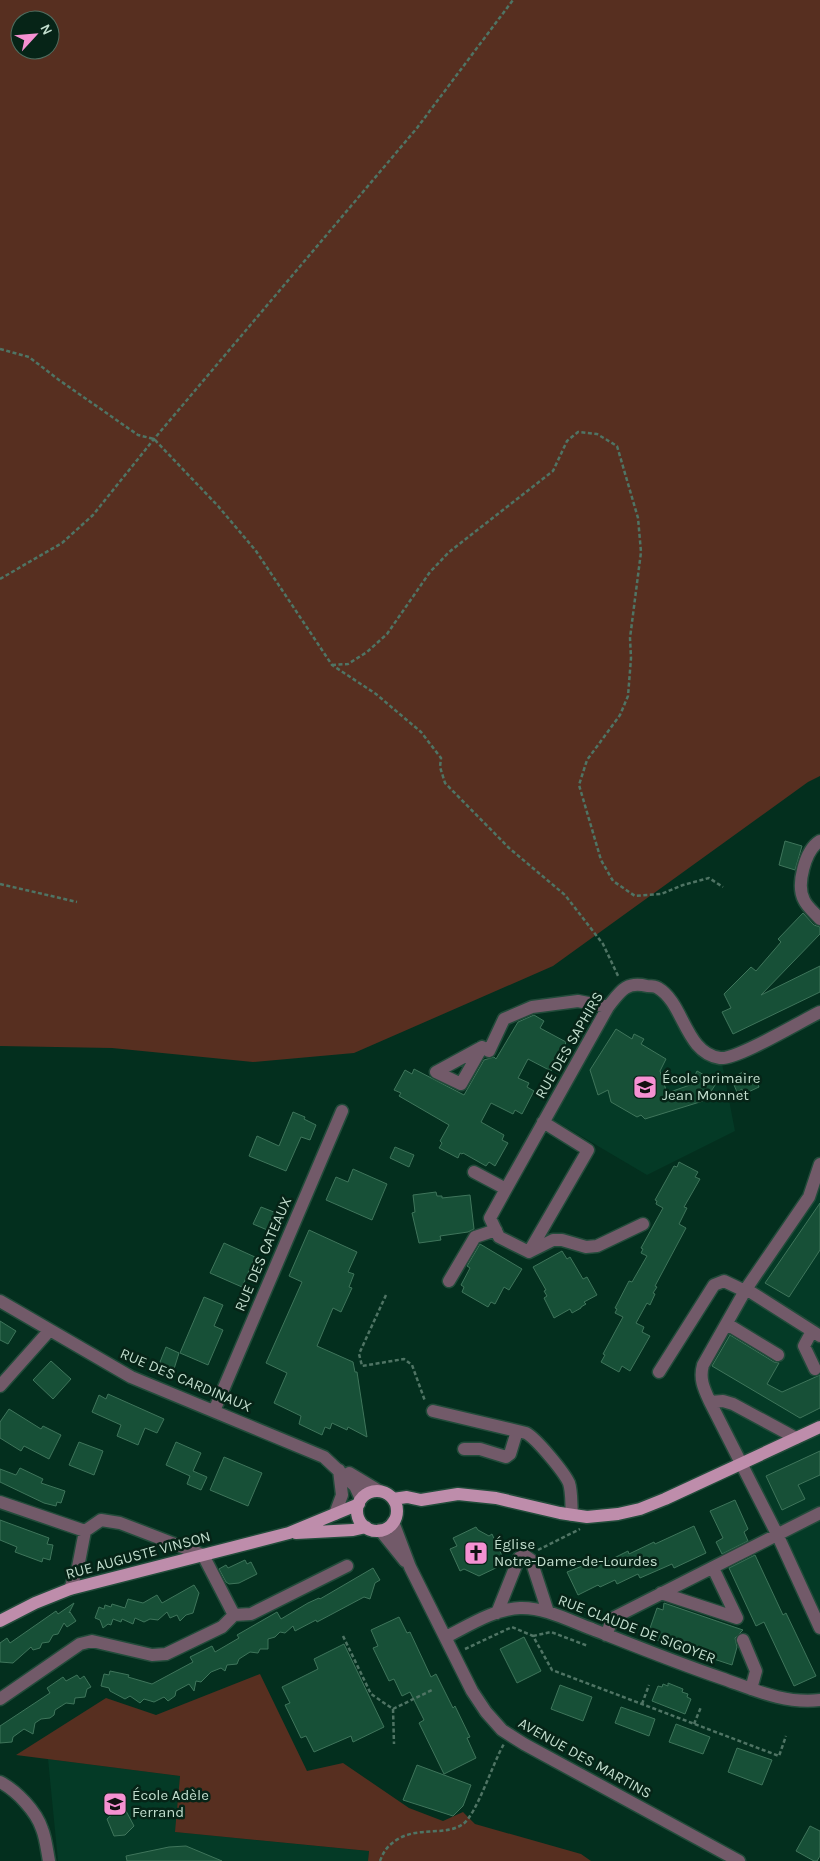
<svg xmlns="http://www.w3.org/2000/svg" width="820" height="1861" font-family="Karla,sans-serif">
<rect width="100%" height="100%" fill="#032f1e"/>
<path fill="#043a26" d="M623,988H658L696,1044L721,1058L735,1131L647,1175L547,1116Z
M820,1184V1628L710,1402L703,1365Z
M48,1759L180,1776L176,1832L369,1851L368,1861H58Z"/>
<path fill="#572f20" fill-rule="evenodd" d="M0,0H820V776L808,782L553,966L354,1053L253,1062L112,1048L0,1046ZM20,20H50V50H20Z
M260,1674L307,1771L343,1763L409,1808L443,1821L463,1812L475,1824L581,1854L591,1861H368L369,1851L175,1832L180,1776L16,1755L106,1698L156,1715Z"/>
<path fill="#175037" stroke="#3f755b" d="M785,841L802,846L795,870L779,865Z
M803,913L814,925L820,927V934L761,995L820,966V992L733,1034L722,1012L731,1008L724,994L751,967L756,971L781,942L778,939Z
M534,1015L544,1021L540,1028L566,1042L565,1045L571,1048L558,1072L552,1069L551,1071L528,1059L518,1078L529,1083L527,1087L534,1091L522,1114L515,1110L513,1114L491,1103L481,1122L504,1135L502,1140L508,1143L495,1166L489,1162L486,1166L463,1153L462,1154L460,1153L458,1158L439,1148L442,1143L440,1141L449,1125L399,1096L401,1093L394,1090L405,1070L412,1074L414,1069L464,1095L484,1060L494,1057L496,1059L518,1022Z
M616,1029L632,1039L634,1034L644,1039L641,1044L666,1059L660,1071L667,1093L690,1085L697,1071L717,1082L708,1096H704L703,1101L645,1119L641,1115L637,1117L611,1102L608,1090L598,1095L590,1070Z
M743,1072L746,1078L754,1074L759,1087L744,1094L742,1089L737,1092L731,1078Z
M293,1112L305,1117L304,1119L316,1125L310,1140L301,1137L286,1171L249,1156L257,1136L279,1146Z
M395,1147L414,1155L409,1167L390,1158Z
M679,1162L698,1172L695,1177L700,1179L684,1207L687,1208L679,1224L686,1228L655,1286L657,1287L653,1293L655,1294L650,1305L647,1303L636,1323L644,1327L642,1332L650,1336L630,1371L622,1366L619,1372L601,1362L605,1355L603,1354L623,1317L615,1313L617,1309L615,1308L629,1281L632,1282L647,1256L641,1253L643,1249L641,1248L663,1208L656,1204L657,1201L655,1200L674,1166L677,1167Z
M353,1169L387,1184L372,1220L326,1200L336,1177L348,1182Z
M436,1192L437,1196H442V1198L470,1195L474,1229L468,1232L440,1236L441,1240L419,1243L412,1213L415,1212L413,1195Z
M820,1203V1250L789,1297L765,1283Z
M261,1207L279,1214L272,1232L253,1224Z
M309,1230L357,1252L348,1272L354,1274L349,1287L352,1288L341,1312L333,1308L317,1346L353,1362L355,1372H357L367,1437L348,1427L347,1430L332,1423L330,1429L325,1427L322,1435L299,1424L301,1416L274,1403L287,1373L266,1363L302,1282L289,1276Z
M224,1243L255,1257L242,1287L210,1273Z
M480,1244L522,1269L509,1290L504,1287L495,1304L491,1302L488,1307L462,1292L464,1287L461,1285L470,1268L467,1266Z
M562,1251L567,1259L570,1257L583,1279L587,1277L597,1295L584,1302L586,1304L581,1307V1308L572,1313L570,1309L554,1318L544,1298L547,1296L544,1291L546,1290L533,1267Z
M204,1297L223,1305L214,1326L223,1330L208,1365L180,1353Z
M0,1321L16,1331L8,1344L0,1340Z
M730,1335L774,1362L779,1363L767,1384L782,1392L820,1375V1408L800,1418L712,1366Z
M166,1347L179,1353L174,1369L160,1362Z
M51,1361L71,1379L53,1399L33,1380Z
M108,1394L164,1419L157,1433L145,1428L138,1445L117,1436L121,1425L92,1412L99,1395L106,1399Z
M9,1409L41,1429L43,1426L61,1435L49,1459L24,1446L21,1451L0,1438V1422Z
M79,1442L103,1451L94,1475L69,1465Z
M176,1442L201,1453L193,1471L207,1477L201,1490L187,1484L190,1476L166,1465Z
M820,1451V1475L798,1485L805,1499L782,1510L766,1476Z
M224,1457L262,1473L248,1506L210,1490Z
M20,1468L43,1479L41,1483L65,1491L61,1503L57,1502L56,1506L44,1503L0,1482V1469L16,1475Z
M735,1500L748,1529L744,1532L748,1541L722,1554L716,1542L723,1538L710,1511Z
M0,1520L49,1538L47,1544L53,1545L50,1560L43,1558L42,1562L15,1552L17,1547L0,1540Z
M694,1526L706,1553L674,1568L672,1564L640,1578L638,1574L617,1584L615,1580L600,1587L598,1585L578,1595L567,1572L600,1559L602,1564L628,1551L629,1554L654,1542L655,1544Z
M476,1527L478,1530L489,1536L492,1534L503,1558L497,1560L500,1566L479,1576L464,1569L460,1571L450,1549L457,1546L453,1538Z
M755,1555L783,1615L786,1613L816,1676L794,1686L764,1622L756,1626L729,1568Z
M245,1560L247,1564L251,1562L257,1574L239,1583L229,1584L226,1582L219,1569L226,1565L228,1568Z
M373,1568L380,1580L375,1583L370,1599L364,1597L317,1622L316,1620L295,1631L293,1626L285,1633L280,1632L275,1637L268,1639V1649H260L258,1653L250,1652L239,1659L237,1664L227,1665L225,1671L221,1668L211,1672L201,1682L196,1681L194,1691L189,1684L176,1691L175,1696L168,1701L164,1697L154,1702L144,1699L140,1703L130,1696L125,1699L110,1691L109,1688L101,1686L104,1674L109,1675L110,1671L129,1675L128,1677L152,1684L193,1662L190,1657L212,1646L215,1652L239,1638L237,1635L277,1612L281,1619L308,1603L319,1598L320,1599Z
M194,1585L199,1593L193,1613L186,1615L180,1621L177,1615L170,1618L167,1612L158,1620L150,1619L144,1622L135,1618L133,1624L122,1619L121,1622L113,1619L111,1625L108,1624L103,1628L100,1620L95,1618L99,1607L104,1609L105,1605L111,1607L112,1604L125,1608L128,1599L143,1603L157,1595L162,1603Z
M74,1603L69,1613L70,1612L76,1621L67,1627L64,1623L58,1634L53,1635L49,1642L42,1643L40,1648L33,1650L31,1647L13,1663L0,1662V1643L7,1638L10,1643L56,1611L58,1614Z
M664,1603L743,1630L735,1638L737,1647L732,1665L653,1639L655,1632L649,1631L657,1608L663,1610Z
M399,1617L407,1633L410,1632L431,1677L436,1674L453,1708L455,1706L470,1737L467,1738L476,1758L444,1774L419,1723L424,1720L410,1692L402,1696L394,1679L389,1681L373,1648L378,1646L371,1630Z
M524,1637L541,1671L517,1683L500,1649Z
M344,1644L384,1727L353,1742L351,1736L314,1752L306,1736L301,1738L285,1705L290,1703L282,1687L318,1669L314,1659Z
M77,1675L80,1679L84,1676L91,1687L87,1689L85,1697L75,1698L74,1704L66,1703L55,1710L54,1715L50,1718L41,1719L35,1723L33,1734L24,1729L13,1737L12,1742L0,1743V1726L50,1693L47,1688L63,1677L66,1681Z
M668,1683L683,1689L682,1692L688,1694L687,1697L691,1699L685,1714L652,1701L658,1686L662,1687L663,1684L668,1686Z
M560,1685L592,1697L583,1721L551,1709Z
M621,1707L655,1719L649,1736L615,1723Z
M676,1724L710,1737L703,1754L669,1742Z
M737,1748L772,1760L762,1785L728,1772Z
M417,1765L471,1785L463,1806L453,1816L403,1800Z
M126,1811L134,1826L125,1835L114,1836L107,1819L115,1812Z
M810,1826L820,1831V1856L817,1861H814L796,1851Z
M186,1846L222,1861H127L126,1856L169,1847Z"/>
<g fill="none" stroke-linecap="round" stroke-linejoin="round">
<g stroke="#224b3a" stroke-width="15">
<path id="minor" d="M820,841C805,850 796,885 804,900C807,907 815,913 820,919
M482,1047L436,1072L461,1084L482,1047L489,1051L504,1019L532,1007L578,1001L608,1007
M543,1122L588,1150L529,1252L499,1237L490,1218L506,1189L608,1007C620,992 625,981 647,986C650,986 655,986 658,988C684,1003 685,1053 720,1058C737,1060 801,1021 820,1012
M820,1164L809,1197L746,1289L703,1365C699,1379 704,1389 710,1402L777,1534L820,1628
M474,1172L506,1189
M529,1252L553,1240H562L586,1247L597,1246L643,1224
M449,1281L475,1237L496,1230
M746,1289L820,1336
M0,1301L131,1377L324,1457L355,1486L361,1499
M727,1324L778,1355
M812,1331L804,1346L815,1369
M659,1372L714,1285L724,1281L745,1291
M0,1386L49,1331
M710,1402L723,1401L733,1404L796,1438
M214,1411L342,1111
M433,1411L526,1433C536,1438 564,1472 569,1483C572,1492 571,1505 572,1515
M464,1449H480L506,1457L510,1454L517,1431
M349,1473L379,1491
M0,1502L85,1531
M335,1514L342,1495L339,1470
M393,1522L410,1567L472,1691L486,1712L502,1730L524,1744L739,1861
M380,1530L405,1561
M70,1589L78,1567L85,1531L101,1520L120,1523L203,1555L234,1615
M661,1593L737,1618L713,1568
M497,1613L519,1558L524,1555L531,1560L548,1612
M606,1635L613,1618L820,1513
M446,1637C468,1626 494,1609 520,1608C545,1607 570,1621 592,1629C635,1646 677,1663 721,1678C755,1690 784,1704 820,1700
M743,1640L756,1671L751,1689
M0,1699L80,1644L92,1641L152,1655L166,1654L222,1627L234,1615L251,1614L347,1566
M0,1782C17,1791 36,1811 42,1829C46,1839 47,1851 49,1861"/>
</g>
<g stroke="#224b3a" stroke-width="15">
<path id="major" d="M357 1511a20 20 0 1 1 40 0a20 20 0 1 1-40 0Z
M393,1499L407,1497L421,1500L458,1494L496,1498L560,1513L587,1517L618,1514L640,1509L665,1499L820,1427
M296,1533L353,1530L366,1527
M0,1621L35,1603L70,1589L289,1533L359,1504"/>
</g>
<path stroke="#4f7464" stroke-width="2.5" stroke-dasharray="4 2.5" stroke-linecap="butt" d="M0,349L29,357L59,380L138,435L154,439L218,506L256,551L332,665L376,694L421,732L441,758L440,767L445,783L509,848L565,895L603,944L619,978
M0,579L62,543L93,515L154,439L417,128L513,0
M332,665L348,664L367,652L387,634L430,572L449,552L553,471L567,441L578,432L597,434L617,446L638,518L641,552L630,638L631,658L628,696L620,715L587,760L579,785L601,860L613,881L635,896L661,894L683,885L709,878L723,887
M0,884L77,902
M386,1295L359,1354L362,1366L404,1359L412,1365L425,1401
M538,1550L580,1529
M343,1636L371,1694L393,1709L394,1744
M533,1636L551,1632L588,1646
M465,1649L512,1627L533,1636L552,1670L779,1756L786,1736
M642,1704L649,1685
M393,1709L432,1690
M694,1724L701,1707
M380,1861C384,1850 389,1844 400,1838C420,1827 446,1836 463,1824C477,1814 493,1762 504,1744"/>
<use href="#minor" stroke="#725a69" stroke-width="12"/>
<use href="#major" stroke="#be8dab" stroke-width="12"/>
</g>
<defs>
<g id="school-square" transform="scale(1.25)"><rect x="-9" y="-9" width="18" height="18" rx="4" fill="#f591d2" stroke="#062417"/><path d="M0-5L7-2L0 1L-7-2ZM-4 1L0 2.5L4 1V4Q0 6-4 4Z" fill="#111"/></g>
<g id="church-square" transform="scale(1.25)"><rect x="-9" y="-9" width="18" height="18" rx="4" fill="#f591d2" stroke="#062417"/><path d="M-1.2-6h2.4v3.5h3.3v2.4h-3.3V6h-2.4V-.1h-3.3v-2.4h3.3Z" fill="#111"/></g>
</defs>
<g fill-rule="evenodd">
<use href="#school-square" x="645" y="1087"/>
<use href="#church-square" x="476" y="1553"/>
<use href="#school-square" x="115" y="1804"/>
</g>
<g text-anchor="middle" stroke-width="5" stroke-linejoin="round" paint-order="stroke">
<g font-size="15" fill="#c2dece" stroke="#062417">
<text transform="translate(569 1045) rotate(-60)" y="5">RUE DES SAPHIRS</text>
<text transform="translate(263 1254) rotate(-67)" y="5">RUE DES CATEAUX</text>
<text transform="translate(186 1380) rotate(23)" y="5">RUE DES CARDINAUX</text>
<text transform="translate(138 1555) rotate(-15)" y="5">RUE AUGUSTE VINSON</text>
<text transform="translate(637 1629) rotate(21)" y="5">RUE CLAUDE DE SIGOYER</text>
<text transform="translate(585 1758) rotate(29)" y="5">AVENUE DES MARTINS</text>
</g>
<g font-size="15" fill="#c2dece" stroke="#062417" text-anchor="start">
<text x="662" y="1083">École primaire<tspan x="662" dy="17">Jean Monnet</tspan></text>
<text x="494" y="1549">Église<tspan x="494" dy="17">Notre-Dame-de-Lourdes</tspan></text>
<text x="132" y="1800">École Adèle<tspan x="132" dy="17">Ferrand</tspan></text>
</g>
</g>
<g transform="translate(35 35) rotate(64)"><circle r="24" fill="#062417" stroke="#516e60"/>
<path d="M0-4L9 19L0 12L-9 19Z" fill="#f591d2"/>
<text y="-8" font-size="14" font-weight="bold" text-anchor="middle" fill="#c2dece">N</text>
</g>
</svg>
